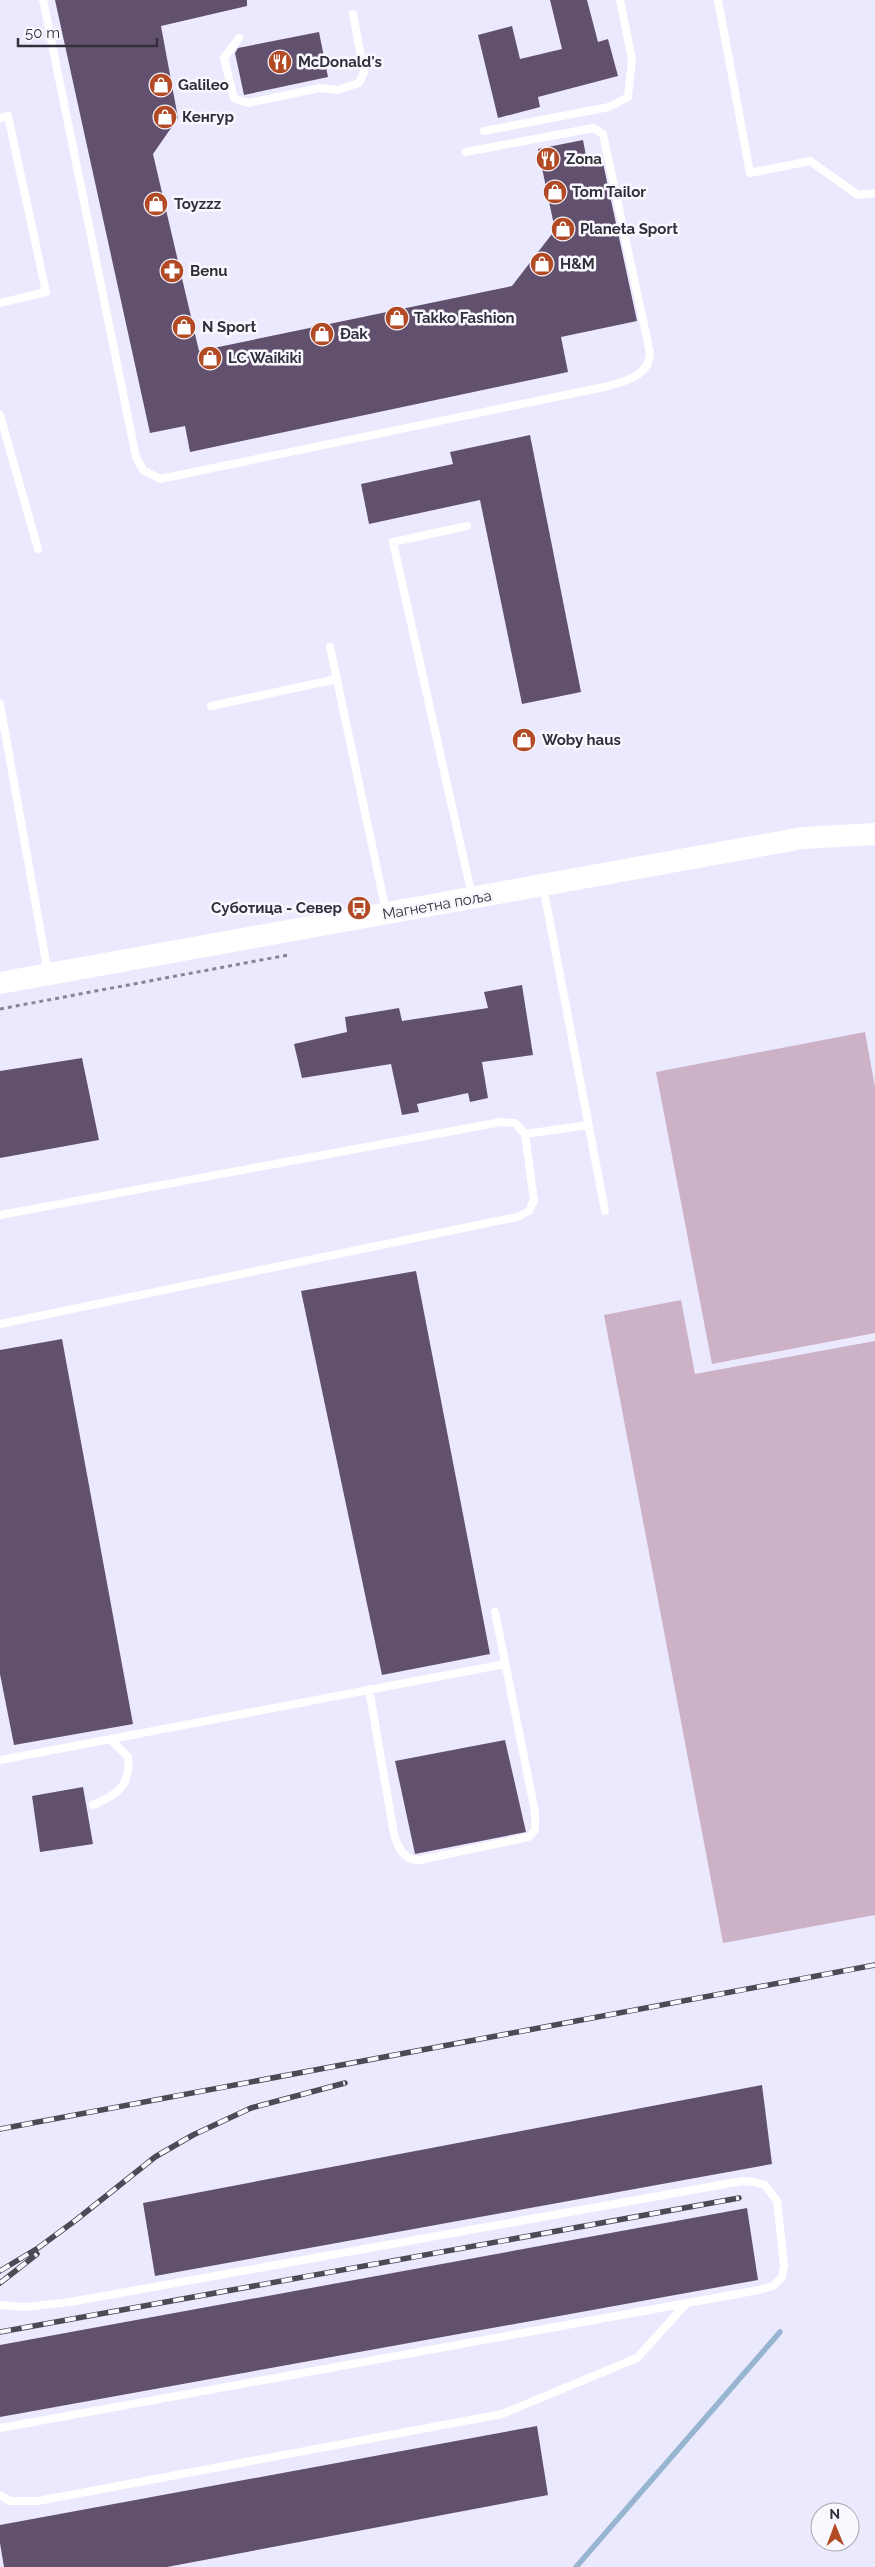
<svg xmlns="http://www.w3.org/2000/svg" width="875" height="2567" font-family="Raleway,sans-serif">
<rect width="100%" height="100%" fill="#ebe9fe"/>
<path fill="#cdb1c7" d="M865,1032L875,1087V1333L712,1364L656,1072Z
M681,1300L695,1374L875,1341V1915L723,1943L604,1315Z"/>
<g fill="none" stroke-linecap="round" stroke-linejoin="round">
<path stroke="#97b5d0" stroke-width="5.5" d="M576,2567L780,2332"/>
</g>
<path fill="#62516e" d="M55,0H247V6L161,26L178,118L153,154L199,351L512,286L555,230L538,149L583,140L588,166L603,163L637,321L561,337L568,372L190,452L185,426L150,433Z
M550,0H587L598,42L608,39L618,76L538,97L540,107L498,118L478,35L512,26L520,59L562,49Z
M319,32L328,77L244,95L235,53L238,48Z
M530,435L581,692L522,704L480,500L369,524L361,484L453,464L450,452Z
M522,985L533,1055L482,1062L488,1098L470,1102L468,1093L417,1104L419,1112L402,1115L391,1064L302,1078L294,1044L347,1032L345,1017L399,1008L402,1021L488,1008L484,992Z
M82,1058L99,1140L0,1158V1071Z
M416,1271L490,1654L382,1675L301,1291Z
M62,1339L133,1724L14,1745L0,1674V1350Z
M505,1740L526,1832L415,1854L395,1761Z
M83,1787L93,1844L40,1852L32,1796Z
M762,2085L772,2164L155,2276L143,2203Z
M747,2208L758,2280L0,2417V2345Z
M537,2426L548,2495L167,2567H4L0,2543V2525Z"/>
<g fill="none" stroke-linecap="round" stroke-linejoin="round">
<path stroke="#878595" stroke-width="3" stroke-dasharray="4 4" stroke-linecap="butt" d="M0,1009L288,955"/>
<path stroke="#fff" stroke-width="8" d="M43,0L136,457L143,470L160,479L604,387C623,382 649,377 650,353L603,134L593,128L466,152
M718,0L750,173L810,161L858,195L875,193
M239,38L224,58L234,98L248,103L320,88L337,90L359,83L364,72L353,14
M0,118L8,116L46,292L0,303
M484,131L609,107L628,97L632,59L620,0
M0,415L38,549
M467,526L393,542L472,896
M330,647L386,911
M0,704L48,973
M211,706L337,679
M543,886L605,1211
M525,1134L589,1125
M0,1215L501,1122L515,1123L525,1134L534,1200L529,1211L517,1217L0,1324
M369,1689L394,1834C398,1848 404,1861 420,1860L529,1837L535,1830V1812L495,1612
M0,1760L505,1664
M93,1805C117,1795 131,1786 128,1757L110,1739
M0,2305L25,2307L70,2302L742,2181L754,2182L765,2185L777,2201L784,2266L782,2277L773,2286L759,2290L0,2428
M0,2495L10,2501H38L502,2414L637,2358L685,2305"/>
<path stroke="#fff" stroke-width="22" d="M0,983L803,838L875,834"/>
<g stroke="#4b4a55" stroke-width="5.5">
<path id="rail" d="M0,2129L875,1965
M0,2271L38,2248L76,2220L155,2157L193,2135L251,2108L345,2083
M0,2283L37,2254
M0,2332L739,2198"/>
</g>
<use href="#rail" stroke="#f9f8fe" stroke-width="4" stroke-dasharray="11" stroke-linecap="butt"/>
</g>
<defs>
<g id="restaurant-disc" transform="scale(1.25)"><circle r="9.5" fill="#b24a26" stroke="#f9f8fe"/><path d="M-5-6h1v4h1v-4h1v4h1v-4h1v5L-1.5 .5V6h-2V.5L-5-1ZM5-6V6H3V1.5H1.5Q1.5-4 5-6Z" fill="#fff"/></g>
<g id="shop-disc" transform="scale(1.25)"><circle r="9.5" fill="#b24a26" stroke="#f9f8fe"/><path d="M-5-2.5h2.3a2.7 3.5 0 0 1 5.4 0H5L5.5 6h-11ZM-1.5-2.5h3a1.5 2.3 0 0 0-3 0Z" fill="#fff"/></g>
<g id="pharmacy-disc" transform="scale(1.25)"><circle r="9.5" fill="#b24a26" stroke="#f9f8fe"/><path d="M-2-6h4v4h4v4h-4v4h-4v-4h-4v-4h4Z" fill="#fff"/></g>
<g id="bus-disc" transform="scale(1.25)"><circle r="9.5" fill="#b24a26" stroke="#f9f8fe"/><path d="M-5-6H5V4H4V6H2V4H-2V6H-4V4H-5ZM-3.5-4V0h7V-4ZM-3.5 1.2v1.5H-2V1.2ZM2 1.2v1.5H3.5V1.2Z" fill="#fff"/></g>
</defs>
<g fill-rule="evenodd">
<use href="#restaurant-disc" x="280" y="62"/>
<use href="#shop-disc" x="161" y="85"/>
<use href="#shop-disc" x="165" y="117"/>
<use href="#restaurant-disc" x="548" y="159"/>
<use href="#shop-disc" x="555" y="192"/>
<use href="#shop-disc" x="156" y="204"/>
<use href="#shop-disc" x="563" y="229"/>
<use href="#shop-disc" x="542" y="264"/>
<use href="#pharmacy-disc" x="172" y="271"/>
<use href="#shop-disc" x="397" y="318"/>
<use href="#shop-disc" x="184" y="327"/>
<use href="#shop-disc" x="322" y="334"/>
<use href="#shop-disc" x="210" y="358"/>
<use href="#shop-disc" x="524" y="740"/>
<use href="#bus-disc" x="359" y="908"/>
</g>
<g text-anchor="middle" stroke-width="5" stroke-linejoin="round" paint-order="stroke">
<g font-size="15" font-weight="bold" fill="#31303a" stroke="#f9f8fe" text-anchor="start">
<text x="298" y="67">McDonald's</text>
<text x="178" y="90">Galileo</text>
<text x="182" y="122">Кенгур</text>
<text x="566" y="164">Zona</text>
<text x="572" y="197">Tom Tailor</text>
<text x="174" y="209">Toyzzz</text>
<text x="580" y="234">Planeta Sport</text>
<text x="560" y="269">H&amp;M</text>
<text x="190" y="276">Benu</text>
<text x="414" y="323">Takko Fashion</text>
<text x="202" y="332">N Sport</text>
<text x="340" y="339">Đak</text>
<text x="228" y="363">LC Waikiki</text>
<text x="542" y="745">Woby haus</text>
<text x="342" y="913" text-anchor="end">Суботица - Север</text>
</g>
<g font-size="15" fill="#31303a" stroke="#f9f8fe">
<text transform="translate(437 905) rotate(-10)" y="5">Магнетна поља</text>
</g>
</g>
<g transform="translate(835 2527) rotate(359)"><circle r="24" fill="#f9f8fe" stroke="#a9a8b0"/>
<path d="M0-4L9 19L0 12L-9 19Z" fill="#b24a26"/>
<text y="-8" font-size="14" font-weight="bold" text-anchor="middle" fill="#31303a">N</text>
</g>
<path d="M18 38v8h139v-8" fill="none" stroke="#31303a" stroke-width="2.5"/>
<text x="25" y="38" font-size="15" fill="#31303a" stroke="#f9f8fe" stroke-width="4" paint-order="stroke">50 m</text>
</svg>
